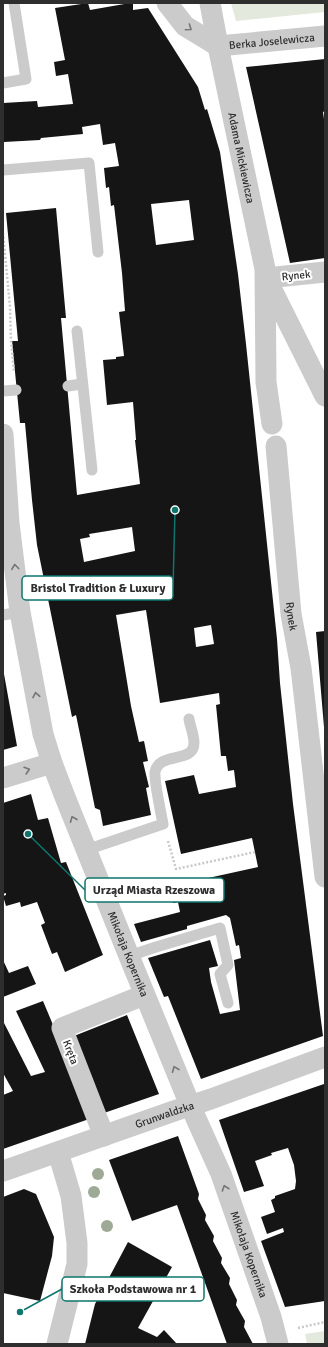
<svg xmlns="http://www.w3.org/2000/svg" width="328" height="1347" font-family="Signika,sans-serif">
<rect width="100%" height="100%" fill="#fff"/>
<path fill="#e4e9dd" d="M231,3H325V12L236,21Z
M325,1331V1344H307L305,1334Z"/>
<path fill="#151515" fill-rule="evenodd" d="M88,3L90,10L130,3H133V10L148,8L198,87L205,110L207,109L220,152L238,274L246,344L277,639L280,683L293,804L323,1036L201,1079L168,996L164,997L148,958L210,940L218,966L209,968L211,982L220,1014L240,1010L234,960L241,958L239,945L236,946L230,918L226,915L187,926V929L141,942L134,924L180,912L178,902L173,903L168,882L188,878L190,882L258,867L252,838L181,854L165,781L194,775L199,794L236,787L234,770L228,771L226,756H221L216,705L220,704L219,693L160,703L146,610L116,615L131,706L139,742L144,741L148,761L143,762L149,787L146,788L151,815L103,826L100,810L95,808L76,715L72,717L37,545L32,500L25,423H20L12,341H18L6,213L56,208L66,318H61L77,495L140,484L135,440H136L133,402L107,405L103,360L116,359V357L124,356L119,312L125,311L122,273L114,205L111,206L109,187L106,188L104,168L119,166L115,143L103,145L100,124L82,127L83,134L41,138L40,140L4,142L3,103L37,101L38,107L73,104L68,74L56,76L54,62L65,60L55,8ZM189,200L194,240L156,245L151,204ZM132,527L135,551L84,562L80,539L90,537L89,534ZM211,625L214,644L196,647L194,628Z
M325,59V111L323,112L325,126V258L290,263L246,67Z
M325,631V727H324L316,632Z
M4,674L17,746L3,750V675Z
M31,794L38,820L48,818L61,863L66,862L103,955L65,972L57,952L52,954L41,925L45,923L37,902L21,907L20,902L6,906L3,896L6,895V893L3,894V803Z
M3,960L9,973L28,966L36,984L3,997Z
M43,1001L92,1118L3,1149V1095L13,1091L3,1073V1021L31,1076L45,1072L16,1011Z
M127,1015L159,1094L104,1113L74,1036Z
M324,1084L325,1085V1301L285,1307L261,1241L284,1232L283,1228L267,1234L261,1217L275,1212L271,1200L275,1198V1196L295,1189L296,1181L294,1165L288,1148L271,1153L272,1155L255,1161L264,1186L244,1192L219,1120Z
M178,1136L199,1194L198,1199L206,1215L205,1220L214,1236L213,1241L222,1258L221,1263L230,1278L229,1284L237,1300L236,1305L245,1321L244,1327L253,1344H227L177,1205L132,1221L109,1160Z
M24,1189L36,1194L54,1237L52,1256L40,1301L3,1293V1197Z
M128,1242L172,1267L138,1328L157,1337L164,1330L177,1344H85L95,1304Z"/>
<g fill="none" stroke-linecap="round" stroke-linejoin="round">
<path stroke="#c8c8c8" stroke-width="2.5" stroke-dasharray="2 2" stroke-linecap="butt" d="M3,233L10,307L11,340L14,372
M168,841L176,869L255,852
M298,1328L325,1322"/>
<path stroke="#cbcbcb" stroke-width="11" d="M3,83L26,79L14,3
M3,170L89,163L98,252
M77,331L92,470
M68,386L82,384
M3,391L16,390
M3,615L20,612
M86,850L163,824C161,813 154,781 155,772C159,751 194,764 194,743C194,735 190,726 189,719
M129,956L156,947L220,928L228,965L220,974L228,1003"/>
<g stroke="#cbcbcb" stroke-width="21">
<path d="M167,3L185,26L218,46"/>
<path id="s1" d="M210,3L218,46L265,269L266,382L272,424"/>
<path id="s2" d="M218,46L325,36"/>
<path d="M325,272L266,278L325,396"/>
<path id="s3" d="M3,434L9,523L20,612L43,734L52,763L65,797L129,956L190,1105L221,1174L271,1317L278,1344"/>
<path id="s4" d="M276,446L291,614L301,668L325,877"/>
<path d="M3,778L52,763"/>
<path d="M104,1136L62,1028L144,995"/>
<path id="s5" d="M3,1171L174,1111L211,1099L325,1057"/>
<path d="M57,1344L77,1264V1243L71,1196L58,1152"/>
</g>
</g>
<g fill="#9faa96">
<circle cx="98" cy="1174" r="6"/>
<circle cx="94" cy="1192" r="6"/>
<circle cx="107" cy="1226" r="6"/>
</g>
<defs><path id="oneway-chevron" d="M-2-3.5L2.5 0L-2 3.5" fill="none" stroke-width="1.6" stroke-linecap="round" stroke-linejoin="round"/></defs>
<g stroke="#757575">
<use href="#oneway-chevron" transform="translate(189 28) rotate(35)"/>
<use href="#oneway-chevron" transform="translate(15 567) rotate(-97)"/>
<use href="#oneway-chevron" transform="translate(36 695) rotate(-101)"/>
<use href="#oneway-chevron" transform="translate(27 770) rotate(-17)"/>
<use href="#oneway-chevron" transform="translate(73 819) rotate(-112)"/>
<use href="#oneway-chevron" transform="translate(175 1069) rotate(-112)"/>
<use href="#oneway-chevron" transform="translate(225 1188) rotate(-109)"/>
</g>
<g text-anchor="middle" stroke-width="4" stroke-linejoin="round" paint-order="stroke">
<g font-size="11" fill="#2e2e2e" stroke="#fff">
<text dy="4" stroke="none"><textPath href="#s2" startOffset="54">Berka Joselewicza</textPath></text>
<text dy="4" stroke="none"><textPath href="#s1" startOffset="158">Adama Mickiewicza</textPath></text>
<text transform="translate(296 275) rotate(-6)" y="4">Rynek</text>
<text dy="4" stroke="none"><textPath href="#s4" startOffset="171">Rynek</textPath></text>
<text dy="4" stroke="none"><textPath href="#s3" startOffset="539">Mikołaja Kopernika</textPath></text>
<text transform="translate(71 1052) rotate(69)" y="4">Kręta</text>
<text dy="4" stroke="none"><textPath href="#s5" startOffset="171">Grunwaldzka</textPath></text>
<text dy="4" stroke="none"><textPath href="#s3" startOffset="863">Mikołaja Kopernika</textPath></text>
</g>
</g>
<path fill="none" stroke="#0f766e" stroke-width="1.5" d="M175 510L173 588M28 834L85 890M20 1312L62 1289"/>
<g fill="#0f766e" stroke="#fff" stroke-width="1.5">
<circle cx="175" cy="510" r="4"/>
<circle cx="28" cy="834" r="4"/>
<circle cx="20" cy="1312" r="4"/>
</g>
<g fill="#fff" stroke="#0f766e" stroke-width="1.5">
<rect x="22" y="576" width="151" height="24" rx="4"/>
<rect x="85" y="878" width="139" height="24" rx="4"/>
<rect x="62" y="1277" width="142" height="24" rx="4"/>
</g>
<g font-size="12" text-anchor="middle" font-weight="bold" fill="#2e2e2e">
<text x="98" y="592">Bristol Tradition &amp; Luxury</text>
<text x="154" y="894">Urząd Miasta Rzeszowa</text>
<text x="133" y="1293">Szkoła Podstawowa nr 1</text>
</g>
<rect width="328" height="1347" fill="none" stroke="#2e2e2e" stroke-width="8"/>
</svg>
